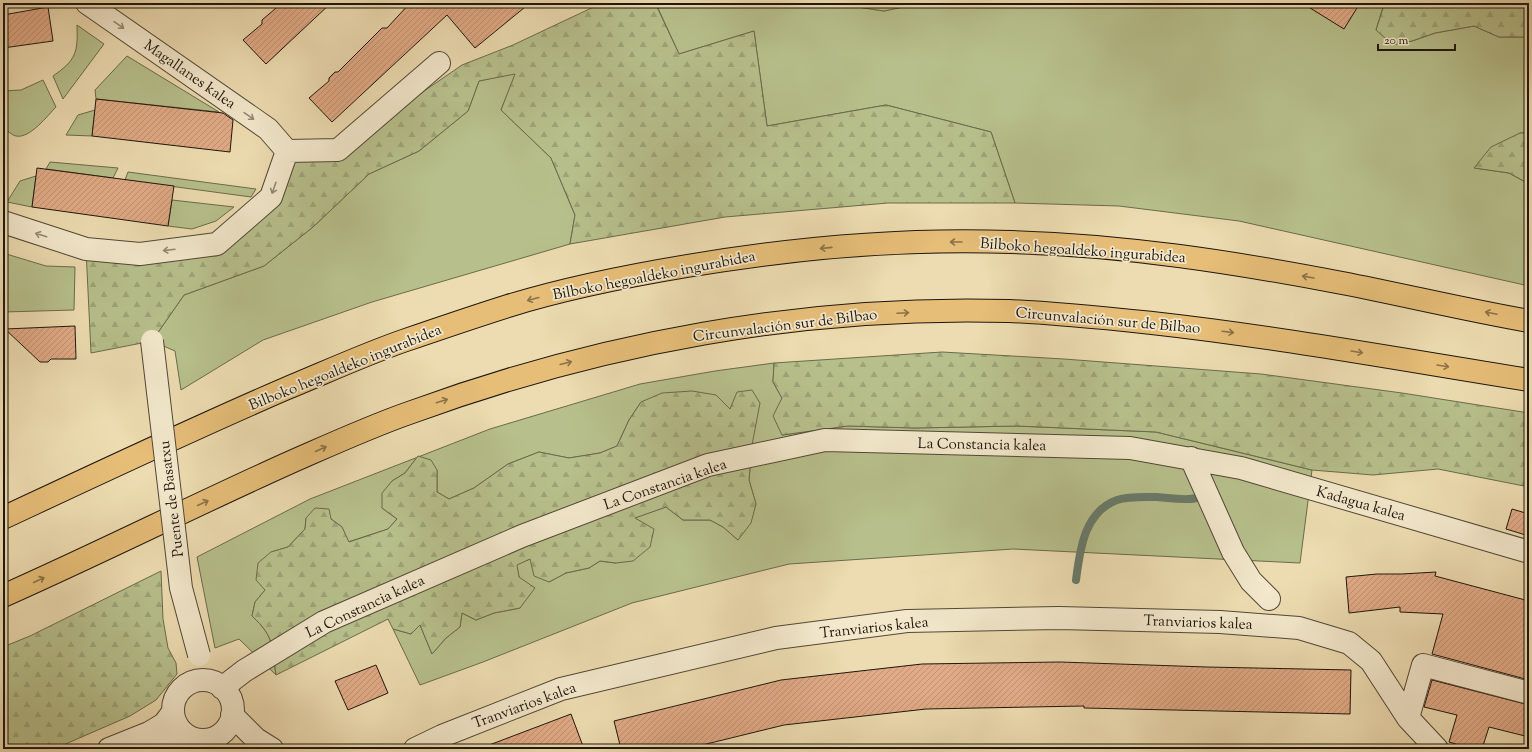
<svg xmlns="http://www.w3.org/2000/svg" width="1532" height="752" font-family="'Sorts Mill Goudy',serif">
<defs>
<pattern id="forest-firs" width="22" height="20" patternUnits="userSpaceOnUse"><rect width="22" height="20" fill="#b7c08c"/><path d="M5 1l3.5 6h-7zM16 11l3.5 6h-7z" fill="#9da478"/></pattern>
<pattern id="building-hatch" width="6" height="6" patternUnits="userSpaceOnUse"><rect width="6" height="6" fill="#e1ab87"/><path d="M-1 1l2-2M0 6l6-6M5 7l2-2" fill="none" stroke="#c19273"/></pattern>
</defs>
<rect width="100%" height="100%" fill="#eddcb1"/>
<filter id="stains"><feTurbulence type="fractalNoise" baseFrequency=".005" numOctaves="4"/><feColorMatrix values="0 0 0 0 .2 0 0 0 0 .09 0 0 0 0 .02 0 0 0 .5 -.17"/></filter>
<radialGradient id="worn" r=".72"><stop offset=".6" stop-color="#630" stop-opacity="0"/><stop offset="1" stop-color="#630" stop-opacity=".3"/></radialGradient>
<path fill="#b7c08c" stroke="#6a6b4c" d="M658,3H832L884,11L922,3H1379L1383,7L1376,30L1412,41L1435,33L1474,26L1499,37H1529V133H1520L1475,168L1509,173L1529,184V286L1239,221L1119,206L1015,203L991,132L886,105L767,126L754,31L679,54L657,6Z
M77,25L104,44L63,99L53,76C76,60 78,53 77,25Z
M127,56L219,112L96,99L95,90Z
M516,73L501,110L551,158L575,215L570,244L372,302L263,340L181,390L175,351L152,341L184,295L264,266L313,227L369,174L419,151L468,111L479,81Z
M43,80L56,107C48,115 30,139 16,136C11,135 7,130 3,127V91L21,90Z
M95,110L92,136L66,135L78,115Z
M50,162L118,168L113,178L46,169Z
M128,172L256,189L251,197L125,180Z
M36,176L32,207L7,202L20,181Z
M172,200L234,207L216,221L192,229L168,226Z
M3,253L46,266L75,267L74,310L3,312Z
M774,363L773,382L782,398V435L848,426L915,428L1017,426L1156,432L1312,470L1300,563L1013,549L789,564L632,603L483,662L420,685L393,629L411,634L420,625L432,654L446,638L460,627L462,613L476,620L494,613L520,608L519,577L516,565L530,559L549,582L566,573L589,568L600,561L616,563L634,518L666,507L683,520H710L723,527L738,540L756,504L749,480L752,445L730,409L641,402L629,420L617,446L600,453L569,458L539,452L508,464L474,488L449,499L437,492V470L418,456L405,473L392,481L382,508L397,519L388,529L348,542L342,527L331,519L306,518L305,529L288,547L271,552L265,590L255,602L252,616C275,637 272,647 276,675L239,639L215,648L197,557L310,499L490,429L640,384L715,371Z"/>
<path fill="url(#forest-firs)" stroke="#6a6b4c" d="M602,3H658L657,7L679,54L754,31L767,126L886,105L991,132L1015,203H888L725,217L570,244L575,215L551,158L501,110L515,74L479,81L468,111L419,151L369,174L313,227L264,266L184,295L152,341L91,353L86,249L217,244L271,197L287,151L338,150L462,65L513,45Z
M832,3H922L884,11Z
M1379,3H1529V37H1499L1474,26L1435,33L1412,41L1393,45L1376,30L1383,8Z
M1520,133H1529V184L1509,173L1474,168L1491,147Z
M942,352L1064,359L1261,374L1402,393L1529,413V487L1438,469L1373,475L1312,470L1156,432L1017,426L915,428L848,426L782,435L773,416L782,398L773,382L774,363Z
M752,390L760,403L752,445L749,480L756,504L751,523L738,540L723,527L710,520H683L666,507L635,518L654,529L650,547L633,561L616,563L600,561L589,568L566,573L549,582L534,576L530,559L517,565L519,577L535,588L520,608L494,613L476,620L462,613L460,627L446,638L432,654L420,625L411,634L393,629L388,619L276,675C272,647 275,637 252,616L255,602L265,590L256,580L258,563L271,552L288,547L305,529L306,518L315,508L329,509L331,519L342,527L349,542L388,529L397,519L382,508V493L392,481L405,473L418,456L431,460L437,470V492L449,499L474,488L508,464L539,452L569,458L600,453L617,446L629,420L641,402L662,393L692,391L716,395L730,409L737,392Z
M161,571L163,619L168,648L176,663L177,674L156,700L130,716L54,749H3V647L30,636Z"/>
<g fill="none" stroke-linecap="round" stroke-linejoin="round">
<path stroke="#687a6a" stroke-width="8" d="M1076,580C1080,550 1084,512 1117,500C1129,496 1145,497 1157,497C1171,498 1184,501 1197,498"/>
</g>
<path fill="url(#building-hatch)" stroke="#1e160d" d="M282,3H331L266,64L243,40L262,24V20Z
M410,3H530L475,48L447,15L332,122L309,98L329,81V78L335,72H338L382,28H387Z
M1302,3H1360L1344,29Z
M48,7L53,41L3,48V15Z
M96,99L223,113L233,120L230,152L92,136Z
M37,168L174,186L168,226L32,207Z
M75,326L76,359H51L48,362H40L5,329Z
M1512,509L1529,514V536L1506,529Z
M1436,572L1435,576L1529,601V680L1432,654L1443,614L1400,612V607L1349,613L1346,577L1377,574H1402Z
M1060,662L1207,667L1351,670L1350,714L1084,708V706L926,709L784,725L686,749H621L614,721L781,680L922,664Z
M376,665L388,693L348,710L335,681Z
M1432,680L1529,705V737L1489,727L1482,749H1472L1449,742L1457,715L1424,707Z
M571,714L584,749H484V747Z"/>
<g fill="none" stroke-linecap="round" stroke-linejoin="round">
<g stroke="#524836" stroke-width="24">
<path id="street" d="M87,3L268,129L287,151
M287,151L338,150L439,63
M3,222L86,249L140,254L217,244L271,197L287,151
M1191,458L1233,552L1251,581L1269,599
M173 710a30 30 0 1 1 60 0a30 30 0 1 1-60 0Z
M222,688L244,671L324,622L522,536L708,465L825,440L1130,448L1241,468L1529,552
M232,715L256,739L272,749
M1408,718L1423,665L1529,693
M109,749L149,733L164,724L173,712
M147,749L188,737
M415,749L442,736L561,689L776,638L907,621L1059,618L1220,622L1299,628L1349,643L1371,661L1408,718L1437,749"/>
</g>
<g stroke="#1e160d" stroke-width="24">
<path id="highway" d="M3,518C97,474 190,430 285,389C324,373 363,355 403,341C438,329 473,317 508,306C566,288 627,276 687,266C794,248 902,238 1011,242C1122,245 1233,262 1342,283C1404,295 1466,310 1529,321
M3,596C100,553 195,505 291,462C330,445 369,427 409,413C600,343 805,305 1009,311C1057,313 1104,318 1152,323C1278,337 1403,360 1529,380"/>
</g>
<use href="#street" stroke="#f3e8cc" stroke-width="22"/>
<use href="#highway" stroke="#e6be78" stroke-width="22"/>
<g stroke="#524836" stroke-width="24" stroke-linecap="butt">
<path id="street-bridge" d="M152,341L181,588L199,655"/>
</g>
<use href="#street-bridge" stroke="#f3e8cc" stroke-width="22"/>
</g>
<defs><path id="oneway-shaft" d="M-6 0H5M1.5-3L5.5 0L1.5 3" fill="none" stroke-width="1.6" stroke-linecap="round" stroke-linejoin="round"/></defs>
<g stroke="#938a76">
<use href="#oneway-shaft" transform="translate(119 25) rotate(35)"/>
<use href="#oneway-shaft" transform="translate(249 116) rotate(35)"/>
<use href="#oneway-shaft" transform="translate(274 188) rotate(109)"/>
<use href="#oneway-shaft" transform="translate(41 235) rotate(-162)"/>
<use href="#oneway-shaft" transform="translate(169 250) rotate(173)"/>
</g>
<g stroke="#8c7248">
<use href="#oneway-shaft" transform="translate(956 242) rotate(180)"/>
<use href="#oneway-shaft" transform="translate(826 248) rotate(174)"/>
<use href="#oneway-shaft" transform="translate(1308 277) rotate(-170)"/>
<use href="#oneway-shaft" transform="translate(533 299) rotate(165)"/>
<use href="#oneway-shaft" transform="translate(903 313) rotate(-3)"/>
<use href="#oneway-shaft" transform="translate(1491 313) rotate(-168)"/>
<use href="#oneway-shaft" transform="translate(1228 332) rotate(7)"/>
<use href="#oneway-shaft" transform="translate(1357 352) rotate(9)"/>
<use href="#oneway-shaft" transform="translate(566 363) rotate(-14)"/>
<use href="#oneway-shaft" transform="translate(1443 366) rotate(9)"/>
<use href="#oneway-shaft" transform="translate(442 401) rotate(-18)"/>
<use href="#oneway-shaft" transform="translate(321 449) rotate(-24)"/>
<use href="#oneway-shaft" transform="translate(203 503) rotate(-25)"/>
<use href="#oneway-shaft" transform="translate(39 580) rotate(-25)"/>
</g>
<g text-anchor="middle" stroke-width="3.5" stroke-linejoin="round" paint-order="stroke">
<g font-size="15" fill="#1e160d" stroke="#f3e8cc">
<text transform="translate(190 74) rotate(35)" y="5">Magallanes kalea</text>
<text transform="translate(1083 250) rotate(4)" y="5">Bilboko hegoaldeko ingurabidea</text>
<text transform="translate(654 275) rotate(-11)" y="5">Bilboko hegoaldeko ingurabidea</text>
<text transform="translate(1108 320) rotate(5)" y="5">Circunvalación sur de Bilbao</text>
<text transform="translate(785 325) rotate(-7)" y="5">Circunvalación sur de Bilbao</text>
<text transform="translate(345 367) rotate(-22)" y="5">Bilboko hegoaldeko ingurabidea</text>
<text transform="translate(982 444) rotate(1)" y="5">La Constancia kalea</text>
<text transform="translate(665 484) rotate(-19)" y="5">La Constancia kalea</text>
<text transform="translate(171 499) rotate(-97)" y="5">Puente de Basatxu</text>
<text transform="translate(1361 503) rotate(16)" y="5">Kadagua kalea</text>
<text transform="translate(365 606) rotate(-25)" y="5">La Constancia kalea</text>
<text transform="translate(1198 622) rotate(2)" y="5">Tranviarios kalea</text>
<text transform="translate(874 627) rotate(-6)" y="5">Tranviarios kalea</text>
<text transform="translate(524 705) rotate(-20)" y="5">Tranviarios kalea</text>
</g>
</g>
<rect width="1532" height="752" fill="none" stroke="#eddcb1" stroke-width="16"/>
<rect x="4" y="4" width="1524" height="744" fill="none" stroke="#1e160d" stroke-width="2"/>
<rect x="8" y="8" width="1516" height="736" fill="none" stroke="#1e160d"/>
<path d="M1378 44v6h77v-6" fill="none" stroke="#1e160d" stroke-width="2"/>
<text x="1384" y="44" font-size="12" fill="#1e160d" stroke="#f3e8cc" stroke-width="3" paint-order="stroke">20 m</text>
<rect width="100%" height="100%" filter="url(#stains)"/>
<rect width="100%" height="100%" fill="url(#worn)"/>
</svg>
